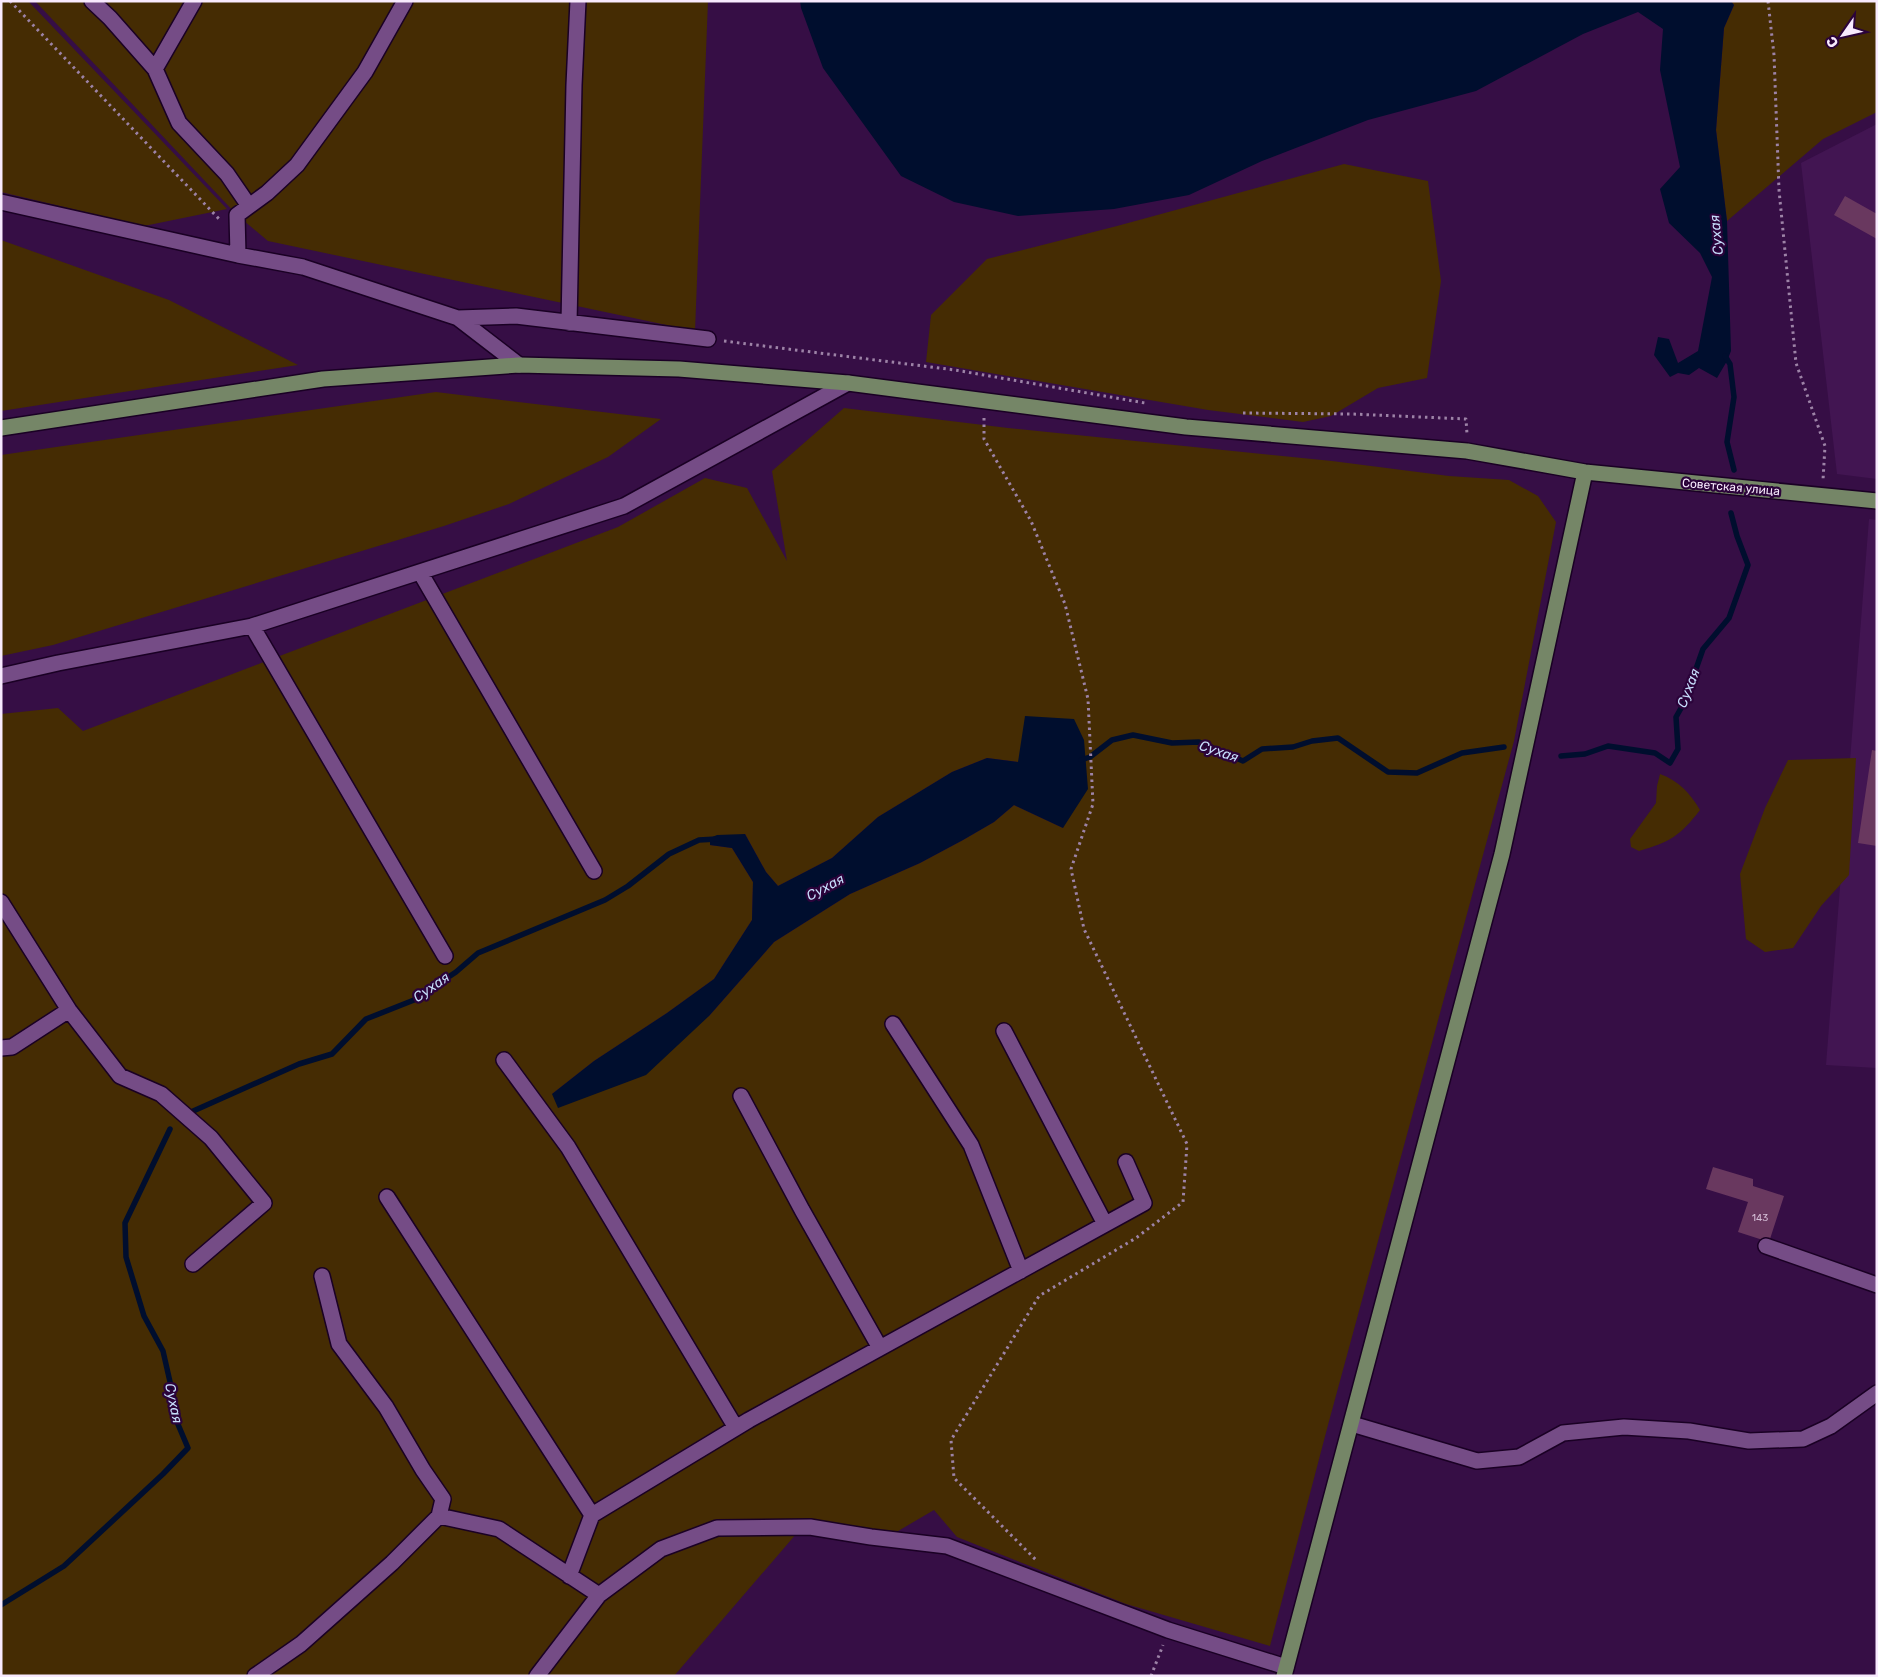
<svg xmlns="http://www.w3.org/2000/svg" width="1878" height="1677" font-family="Rubik,sans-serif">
<rect width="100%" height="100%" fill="#360e45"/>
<path fill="#421552" d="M1877,124V479L1837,474L1801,163Z
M1869,519L1877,520V1068L1826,1065Z"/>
<path fill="#452c03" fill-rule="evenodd" d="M1,1H28L227,209L144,226L1,192Z
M35,1H708L695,331L268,241L237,215Z
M1731,1H1877V112L1823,139L1727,221L1716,130L1724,28L1734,5Z
M1344,164L1428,181L1441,281L1427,378L1378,388L1331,416L1303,422L1208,410L926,362L931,315L987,259L1117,226Z
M1,240L169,300L298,365L1,411Z
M436,392L661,419L608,457L509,504L444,526L53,645L1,656V455Z
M844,408L1008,428L1332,461L1449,476L1509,480L1538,496L1556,522L1514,741L1328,1425L1270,1646L1126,1604L957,1537L934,1510L893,1534L809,1519L674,1676H1V714L58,708L83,731L618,527L705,478L747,488L787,561L772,471ZM987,758L1018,762L1063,828L1014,805L994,822L963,840L920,863L850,894L774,942L709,1016L552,1094L594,1061L667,1013L714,979L752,920L753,882L732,848L710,845L745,834L766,872L778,886L832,858L878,817L952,772Z
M1856,758L1849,875L1821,906L1793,948L1765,952L1746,939L1740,874L1765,808L1788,760Z
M1660,774C1679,781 1690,793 1700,810C1680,836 1670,842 1639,851L1631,847L1630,839L1656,803L1657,786Z"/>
<path fill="#000e2e" d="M800,1H1731L1734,5L1724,28L1716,130L1727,221L1731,351L1727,361L1717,378L1699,368L1689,375L1678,373L1670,377L1654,355L1658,337L1669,339L1678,363L1698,351L1712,277L1700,253L1669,223L1660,189L1680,167L1660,70L1663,29L1638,12L1583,34L1476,91L1368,120L1262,161L1189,195L1114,209L1018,216L954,202L901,176L823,68L801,8Z
M1025,716L1074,719L1084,740L1088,789L1063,828L1014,805L994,822L963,840L920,863L850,894L774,942L709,1016L646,1075L558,1108L552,1094L594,1061L667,1013L714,979L752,920L753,882L732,848L710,845V838L717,835L745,834L766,872L778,886L832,858L878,817L952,772L987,758L1018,762Z"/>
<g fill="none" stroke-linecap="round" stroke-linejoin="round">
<path stroke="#000e2e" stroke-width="5.5" d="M1725,356L1730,364L1734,397L1727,442L1734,470
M1561,756L1585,754L1608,746L1655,753L1670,763L1678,749L1676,717L1684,703L1703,649L1729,618L1748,565L1737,536L1731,513
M1081,760L1090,757L1112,740L1133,735L1172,743L1199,742L1243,761L1262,749L1293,747L1312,741L1338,738L1388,772L1417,773L1462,753L1504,747
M191,1112L299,1064L332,1054L366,1019L414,1000L456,972L478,953L605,900L628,886L669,854L699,840L717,839
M1,1605L64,1566L163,1474L188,1448L177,1422L178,1417L163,1351L144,1316L126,1257L125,1223L170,1129"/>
</g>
<path fill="#69385f" d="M1845,196L1877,214V239L1834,215Z
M1872,750L1877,751V846L1858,843Z
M1713,1167L1753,1179V1186L1784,1196L1769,1242L1738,1232L1748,1202L1706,1189Z"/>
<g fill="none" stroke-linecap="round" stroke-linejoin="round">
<g stroke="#1a0024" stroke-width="18">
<path id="minor" d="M92,1L110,18L155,69L179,123L227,174L249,206
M155,69L194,1
M1,202L238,255L303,267L458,318L519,365
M238,255L237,215L267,193L297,165L365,72L405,1
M458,318L516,316L708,339
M569,323L574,85L578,1
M420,572L594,871
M252,626L445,956
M1,676L58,663L252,626L624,506L848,383
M1,902L69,1010L120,1076L161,1094L211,1138L264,1203L193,1264
M893,1024L971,1145L1021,1271
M1004,1031L1105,1224
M1,1048L12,1047L69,1010
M504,1060L568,1147L736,1428
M741,1096L802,1210L880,1348
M387,1197L592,1515L569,1576
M1766,1246L1877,1285
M322,1276L339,1344L386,1407L423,1470L443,1499L439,1516
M1352,1424L1477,1461L1519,1457L1563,1433L1624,1427L1689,1431L1749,1441L1803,1439L1831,1426L1877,1393
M592,1515L749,1420L1144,1203L1126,1162
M255,1676L301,1644L392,1563L439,1516L499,1529L599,1595
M537,1676L599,1595L661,1549L717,1528L810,1527L871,1537L947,1546L1168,1630L1286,1667"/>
</g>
<g stroke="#1a0024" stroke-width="18">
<path id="major" d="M1,428L323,379L519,365L679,369L848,383L1186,427L1467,451L1585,472L1877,501
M1284,1676L1502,854L1585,472"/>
</g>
<path stroke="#9d83a7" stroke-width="3" stroke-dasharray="2.5 4" stroke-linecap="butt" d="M10,1L221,221
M1768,1L1774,55L1779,190L1796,363L1825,446L1823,480
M724,341L955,370L1145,403
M1243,413L1352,414L1466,419L1467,434
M984,418V439L1031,521L1065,604L1088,699L1093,804L1071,869L1084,929L1187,1144L1183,1202L1136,1238L1039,1296L951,1440L954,1478L1037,1561
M1151,1676L1163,1645"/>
<use href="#minor" stroke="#754c86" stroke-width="15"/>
<use href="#major" stroke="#758667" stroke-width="15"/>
</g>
<g text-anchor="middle" stroke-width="4.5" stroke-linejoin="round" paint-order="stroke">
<g font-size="10" fill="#d4bed6">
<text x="1760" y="1221">143</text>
</g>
<g font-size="12" fill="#f8eafe" stroke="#2b033a">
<text transform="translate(1731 487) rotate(5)" y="4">Советская улица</text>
</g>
<g font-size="14" font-style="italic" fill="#c6ddfb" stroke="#2b033a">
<text transform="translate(1716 235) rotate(-96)" y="5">Сухая</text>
<text transform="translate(1688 688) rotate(-69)" y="5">Сухая</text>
<text transform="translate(1219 751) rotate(19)" y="5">Сухая</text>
<text transform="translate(825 887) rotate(-28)" y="5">Сухая</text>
<text transform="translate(431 987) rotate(-35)" y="5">Сухая</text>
<text transform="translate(174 1403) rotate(78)" y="5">Сухая</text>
</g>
</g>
<rect width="1878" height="1677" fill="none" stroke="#f8eafe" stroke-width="5"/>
<g transform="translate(1843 35) rotate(236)" stroke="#2b033a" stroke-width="4" paint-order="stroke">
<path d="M0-4L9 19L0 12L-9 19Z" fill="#f8eafe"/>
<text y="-8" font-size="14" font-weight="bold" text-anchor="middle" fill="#f8eafe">С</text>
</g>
</svg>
